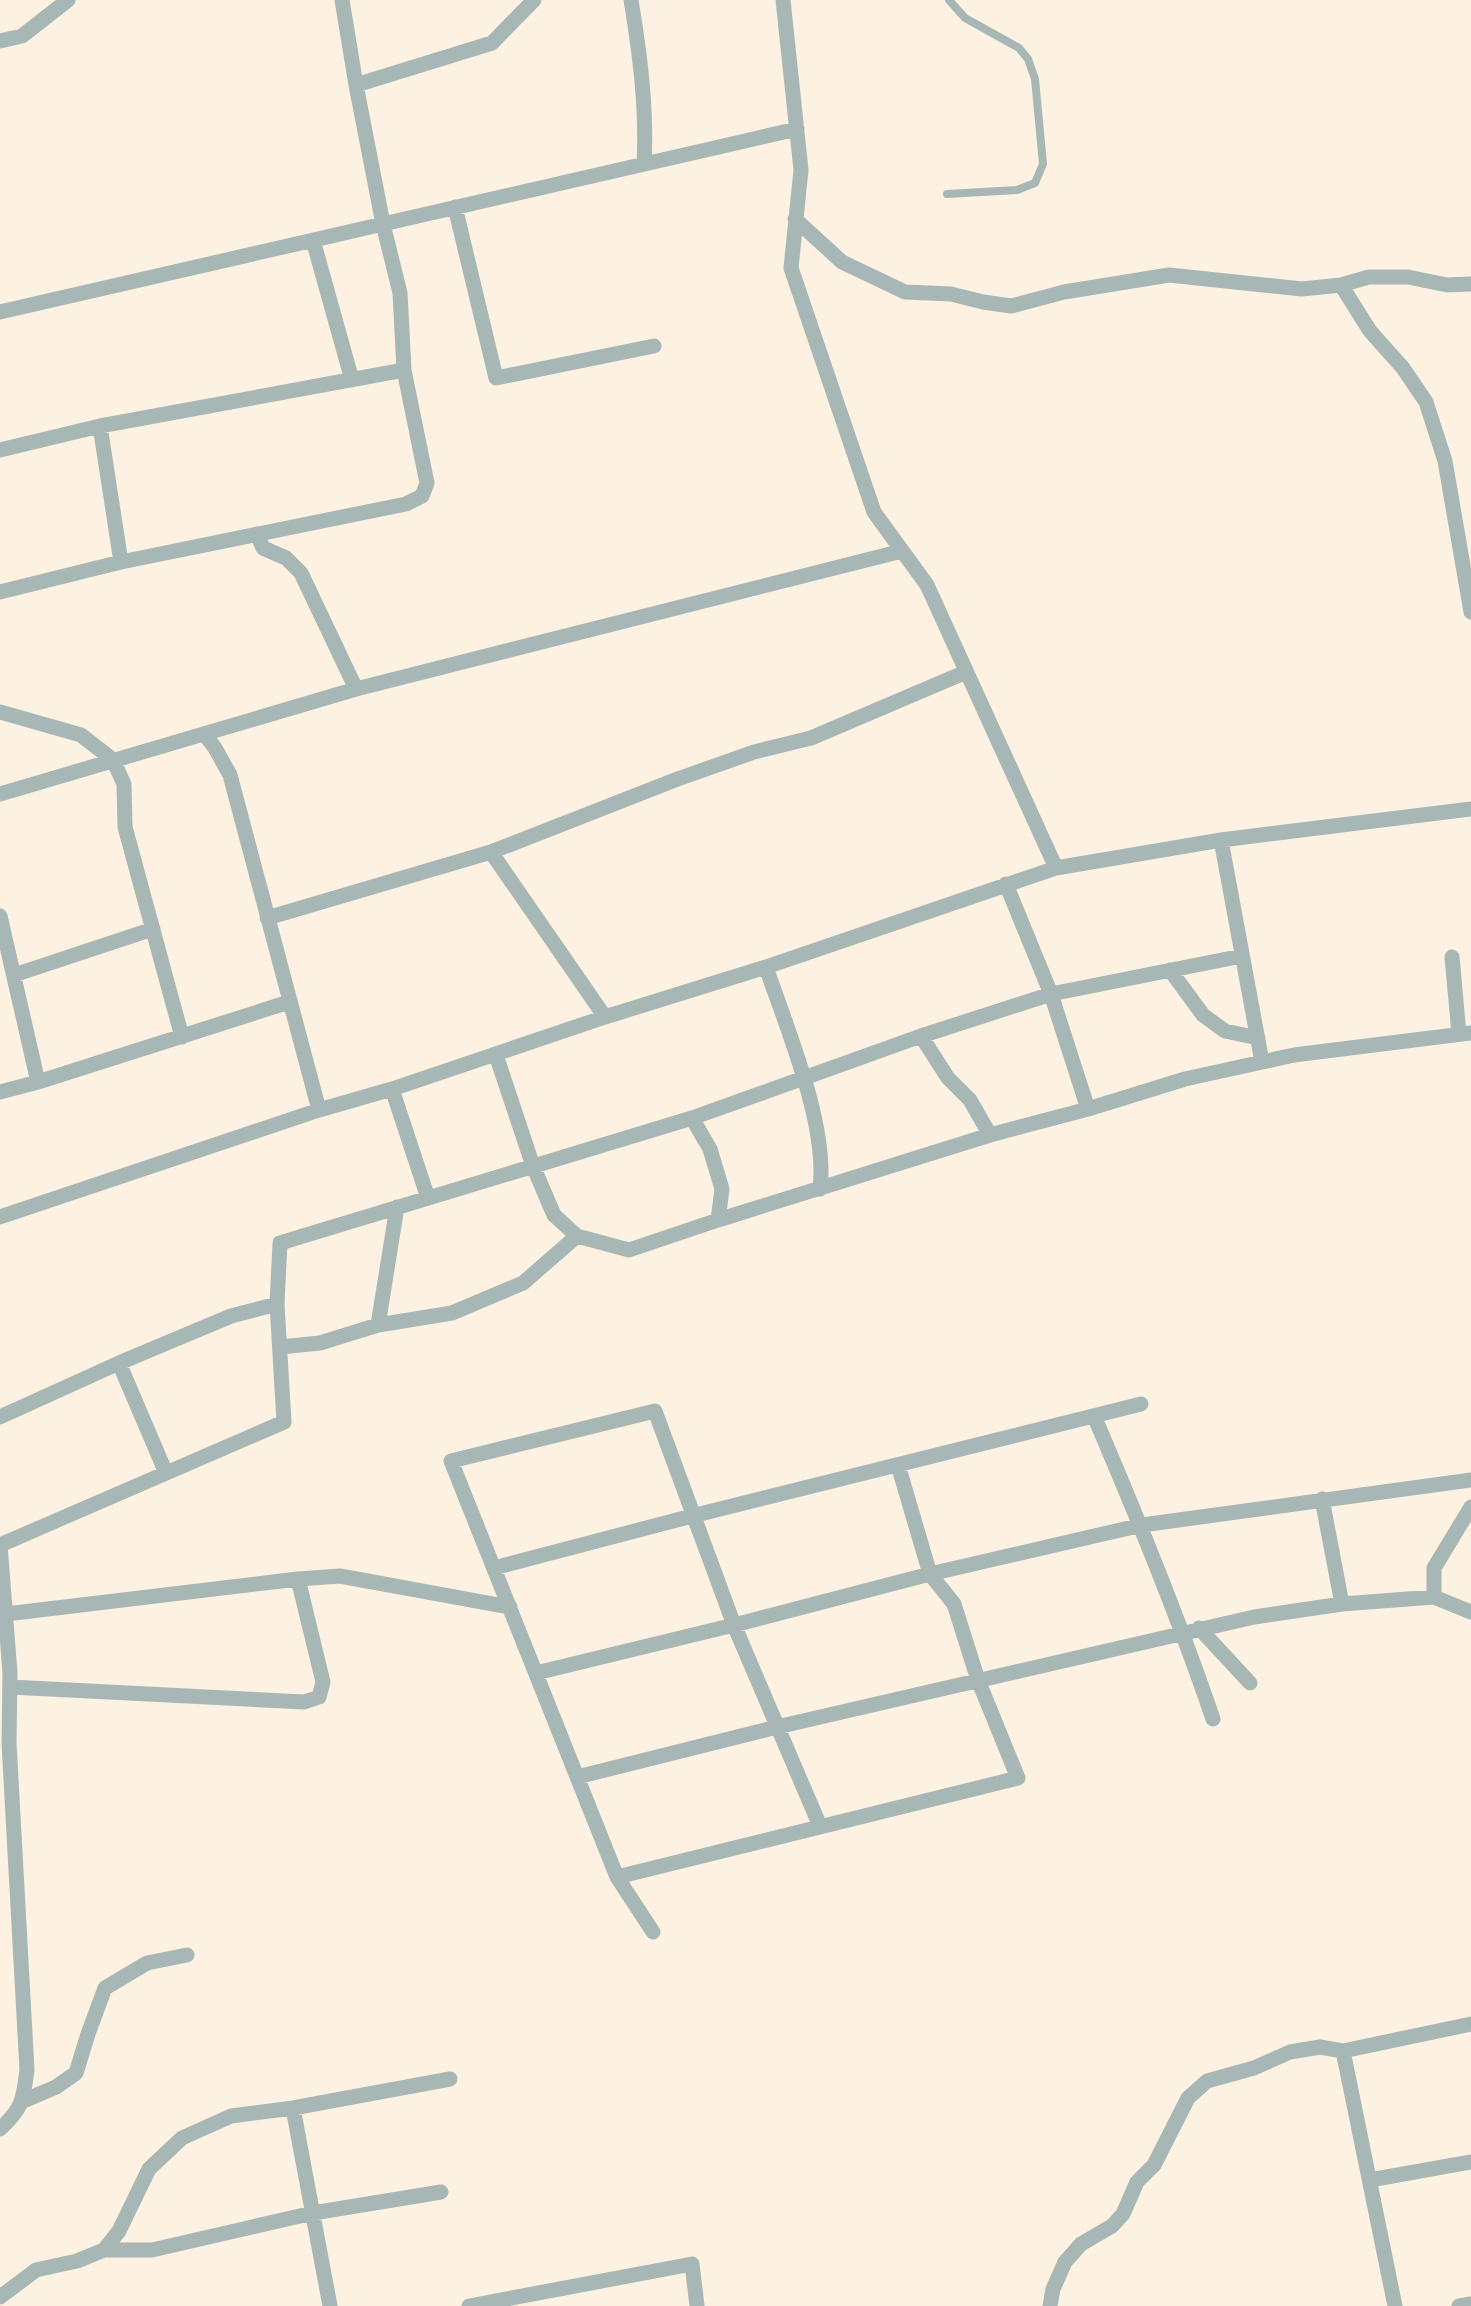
<svg xmlns="http://www.w3.org/2000/svg" width="1471" height="2306" font-family="Helvetica,sans-serif">
<rect width="100%" height="100%" fill="#fdf1e2"/>
<g fill="none" stroke-linecap="round" stroke-linejoin="round">
<path stroke="#a7b7b5" stroke-width="8" d="M947,194L1017,190L1035,183L1043,164L1035,79L1028,59L1019,48L965,18L949,0"/>
<path stroke="#a7b7b5" stroke-width="15" d="M631,0C640,55 647,108 644,164
M783,0L801,170L791,268L874,512L927,585L1056,868
M0,41L22,36L68,0
M356,85L492,43L534,0
M455,207L496,378L654,346
M795,219L842,262L905,292L951,294L983,302L1011,306L1064,292L1169,275L1302,289L1341,285L1369,277H1408L1447,285L1471,284
M313,240L352,380
M1341,285L1370,331L1403,368L1426,402L1445,461L1471,612
M0,312L797,129
M100,426L121,562
M0,450L100,426L404,370
M257,534L263,548L286,558L301,573L356,689
M0,592L121,562L406,504L422,496L427,483L404,370L400,293L383,224L356,85L342,0
M0,712L81,735L113,760L124,784L125,827L182,1037
M205,735L215,748L230,775L319,1110
M0,794L356,689L902,551
M1221,840L1262,1062
M491,852L605,1017
M1006,884L1051,994L1088,1109
M0,916L38,1082
M267,918L491,852L675,780L754,752L811,738L966,672
M1452,957L1459,1034
M766,967C787,1029 828,1125 820,1189
M1170,970L1203,1015L1225,1031L1258,1038
M14,975L153,929
M921,1036L948,1078L970,1100L990,1135
M496,1055L533,1166L554,1215L577,1236L629,1250L718,1220L990,1135L1088,1109L1185,1079L1294,1055L1471,1033
M392,1089L428,1198
M0,1092L38,1082L289,1002
M692,1118L710,1149L722,1189L718,1220
M0,1217L319,1110L392,1089L605,1017L766,967L1056,868L1221,840L1471,809
M378,1325L397,1207
M280,1347L320,1343L378,1325L452,1313L523,1283L577,1236
M119,1363L166,1473
M1094,1416C1137,1516 1178,1616 1213,1719
M0,1417L119,1363L231,1316L277,1304
M1322,1499L1342,1604
M0,1545L284,1422L277,1304L280,1243L692,1118L921,1036L1051,994L1242,956
M0,1545L10,1673L9,1743L27,2070C23,2100 23,2108 0,2129
M494,1568L692,1516L1141,1404
M1434,1597V1568L1471,1507
M6,1614L298,1579L340,1576L510,1607
M1199,1628L1250,1683
M536,1673L734,1625L930,1574L1142,1525L1471,1480
M10,1687L304,1702L319,1697L323,1682L298,1579
M577,1777L777,1727L1254,1617L1342,1604L1434,1597L1471,1612
M617,1877L1018,1778L978,1680L954,1604L930,1574L898,1465
M653,1932L617,1877L451,1461L655,1411L734,1625L820,1826
M1343,2051L1395,2306
M23,2101L56,2087L76,2073L88,2034L105,1988L147,1963L187,1955
M293,2108L330,2306
M1370,2180L1471,2162
M104,2250H152L313,2213L441,2192
M0,2297L36,2270L77,2261L104,2250L119,2231L149,2169L182,2138L231,2116L293,2108L450,2079
M469,2306L692,2264L697,2306
M1050,2306L1053,2289L1065,2262L1081,2244L1112,2226L1123,2214L1137,2182L1154,2165L1188,2098L1207,2081L1254,2068L1290,2052L1320,2047L1343,2051L1471,2024
M1459,2306L1471,2304"/>
</g>
</svg>
